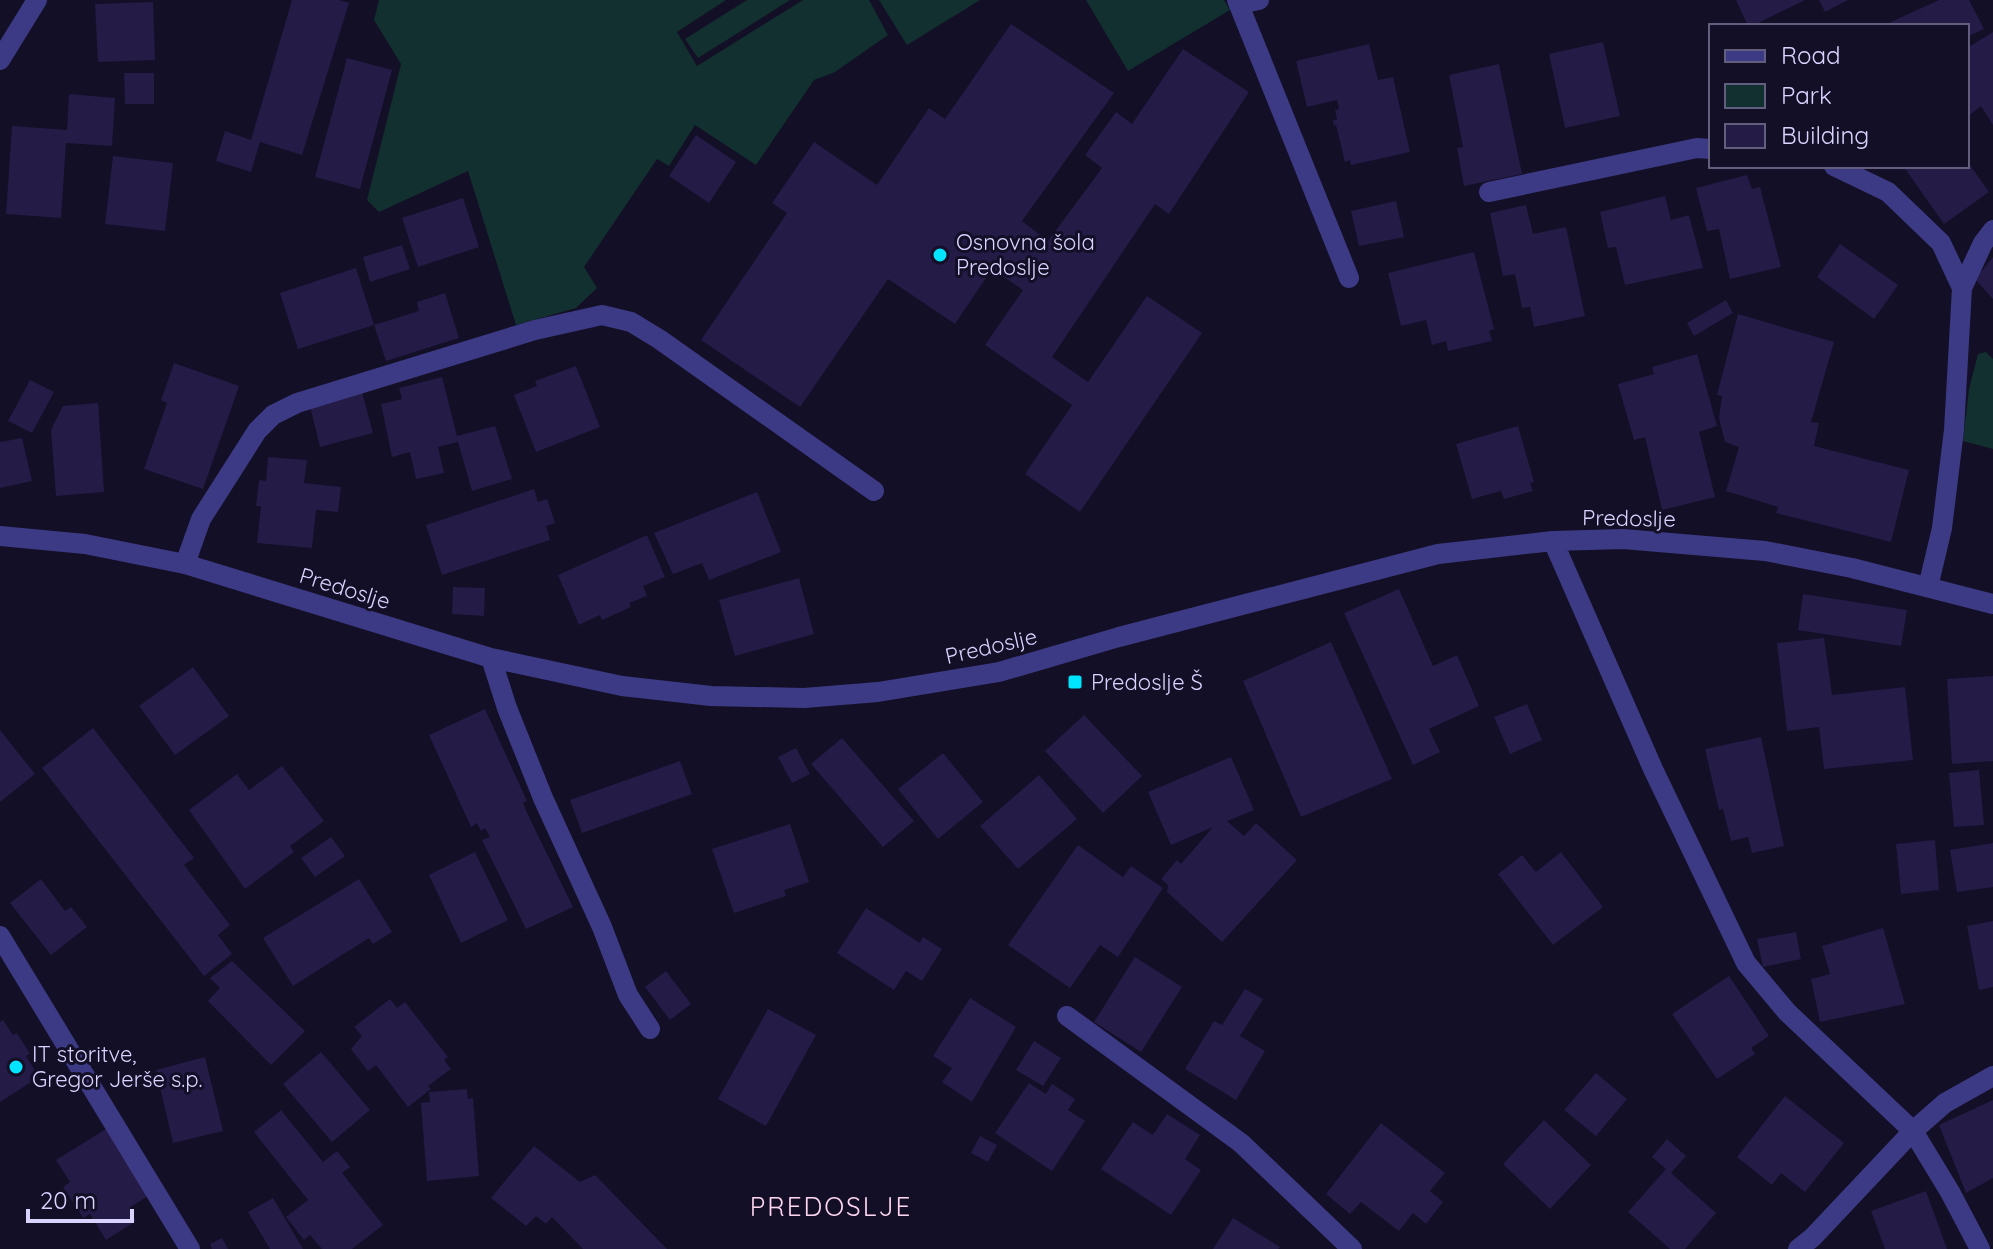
<svg xmlns="http://www.w3.org/2000/svg" width="1993" height="1249" font-family="Quicksand,sans-serif">
<rect width="100%" height="100%" fill="#130f26"/>
<path fill="#12302f" d="M379,0H726L677,32L697,66L803,0H869L888,35L835,72L814,80L756,165L695,125L669,166L657,159L584,267L597,288L576,308L516,325L468,171L379,212L367,200L401,64L374,20Z
M747,0H790L698,58L685,39Z
M879,0H980L907,45Z
M1086,0H1224L1230,10L1128,71Z
M1986,352L1993,359V449L1963,441L1969,389L1978,354Z"/>
<path fill="#241b47" d="M292,0H339L349,3L302,155L260,142L251,172L216,161L225,131L251,140Z
M1736,0H1805L1752,26H1748Z
M1819,0H1848L1825,12Z
M1939,0H1969L1984,29L1967,37V26H1882Z
M153,2L155,60L98,62L95,4Z
M1011,24L1114,93L1022,221L1048,241L1102,168L1085,155L1116,112L1132,124L1183,49L1249,92L1169,214L1155,204L1052,357L1088,382L1147,296L1202,333L1080,512L1025,474L1072,405L985,345L1023,290L992,269L955,324L888,279L800,407L701,340L787,213L772,203L814,142L877,185L929,108L945,119Z
M1993,32V125L1981,106L1967,117V48Z
M1603,42L1620,116L1565,128L1549,54Z
M1369,44L1378,80L1393,77L1410,152L1351,165L1350,160L1345,162L1336,125L1334,126L1333,120H1337L1335,110L1339,109L1337,100L1307,107L1296,61Z
M347,58L392,70L360,189L315,177Z
M1499,64L1522,174L1464,186L1457,148L1463,147L1449,75Z
M124,73H154V104H125Z
M69,94L115,98L112,146L66,143L61,218L6,214L12,126L67,130Z
M696,135L736,162L709,203L669,176Z
M113,156L173,163L165,231L105,224Z
M1967,161L1989,192L1944,224L1903,166H1967Z
M1747,175L1752,189L1760,187L1781,267L1730,279L1719,229L1707,231L1696,188Z
M1665,196L1671,220L1689,215L1703,268L1625,285L1616,247L1608,248L1600,212Z
M463,198L479,247L418,267L402,218Z
M1396,201L1404,237L1359,246L1351,211Z
M1526,205L1533,234L1566,227L1585,316L1534,327L1530,307L1522,308L1515,274L1503,276L1490,213Z
M1840,244L1898,285L1874,319L1817,277Z
M402,245L410,269L370,282L363,257Z
M1474,252L1494,329L1489,331L1492,341L1448,351L1446,341L1432,345L1426,320L1401,326L1388,273Z
M1993,257V299L1975,279Z
M356,268L374,325L298,349L280,293Z
M445,293L459,338L386,361L374,325L419,311L417,302Z
M1726,300L1733,313L1694,336L1687,323Z
M1738,314L1834,342L1811,422L1819,423L1814,446L1909,470L1891,542L1776,513L1778,507L1726,491L1739,447L1725,442L1719,418L1722,396L1717,395Z
M1697,354L1717,426L1699,432L1715,497L1662,510L1645,437L1634,440L1618,384L1654,374L1652,367Z
M174,363L239,386L203,489L144,469L167,403L161,400Z
M576,366L600,427L536,452L514,395L537,386L535,381Z
M442,377L457,436L495,426L512,479L472,491L458,442L438,447L444,473L416,479L410,452L392,457L381,404L402,399L399,388Z
M30,380L54,392L32,433L8,421Z
M362,392L373,433L320,447L310,406Z
M98,403L104,492L56,496L51,430L63,406Z
M1518,426L1534,482L1530,483L1533,491L1504,499L1501,491L1472,499L1456,444Z
M22,438L32,481L0,488V442Z
M268,457L307,460L304,483L341,487L338,512L316,510L312,548L257,543L261,506H256L259,480L266,481Z
M534,489L538,502L547,499L555,523L546,526L550,540L442,575L426,525Z
M757,492L781,552L709,580L702,563L673,574L654,533Z
M647,535L665,577L643,586L647,596L629,603L631,607L602,620L600,615L579,625L558,575Z
M799,578L814,634L735,656L719,600Z
M453,587L485,588L484,616L452,614Z
M1399,589L1433,666L1457,655L1479,706L1429,729L1440,752L1413,765L1344,613Z
M1803,594L1907,610L1901,646L1798,630Z
M1824,638L1832,695L1905,687L1913,760L1824,769L1819,727L1787,731L1777,643Z
M1331,642L1392,779L1301,817L1243,681Z
M193,667L229,716L175,755L139,706Z
M1993,676V761L1952,764L1947,679Z
M1527,704L1542,740L1510,754L1494,717Z
M485,709L527,801L523,803L529,817L573,907L526,929L482,840L490,837L485,828L481,831L477,823L471,827L429,735Z
M1084,715L1142,776L1103,813L1045,751Z
M93,728L194,858L184,865L230,925L218,935L232,954L204,976L42,768Z
M0,730L35,774L0,802Z
M1761,737L1784,846L1752,853L1748,837L1731,841L1723,809L1719,810L1705,749Z
M842,738L914,821L883,847L811,764Z
M796,748L810,774L792,783L778,757Z
M943,753L983,802L938,839L898,789Z
M1231,757L1254,810L1227,821L1244,836L1256,823L1297,860L1222,942L1167,892L1168,885L1161,879L1177,860L1181,864L1213,827L1171,845L1148,792Z
M680,761L692,794L582,833L570,800Z
M282,766L324,821L290,846L294,852L245,889L189,810L237,774L249,790Z
M1979,770L1984,825L1954,827L1949,773Z
M1039,775L1077,819L1018,869L980,826Z
M790,824L809,882L784,890L786,896L734,913L712,849Z
M331,837L345,856L315,877L301,858Z
M1935,840L1939,890L1901,894L1896,844Z
M1993,843V887L1957,892L1950,850Z
M1078,845L1123,877L1131,866L1163,888L1118,957L1100,945L1070,988L1008,945Z
M475,852L508,920L461,943L429,875Z
M1561,852L1603,907L1553,945L1498,874L1522,855L1536,872Z
M41,879L65,911L71,907L87,927L51,955L10,903Z
M359,879L392,932L373,944L369,938L293,986L263,938Z
M866,908L920,943L923,937L942,949L922,981L906,971L894,990L837,953Z
M1993,921V987L1979,990L1967,926Z
M1883,928L1905,1004L1820,1022L1811,979L1830,974L1822,946Z
M1796,932L1801,959L1763,967L1757,939Z
M1135,957L1182,987L1141,1052L1094,1022Z
M232,961L305,1031L271,1065L208,1001L220,988L210,978Z
M666,971L691,1004L670,1020L645,987Z
M1729,976L1769,1036L1751,1048L1755,1054L1717,1079L1672,1014Z
M1245,989L1263,999L1240,1036L1265,1051L1236,1100L1185,1069L1214,1021L1222,1025Z
M970,998L1016,1027L972,1102L942,1082L952,1068L933,1056Z
M390,999L397,1008L405,1002L448,1057L444,1060L451,1069L428,1086L431,1089L408,1107L376,1065L368,1071L351,1049L362,1036L354,1027Z
M768,1009L816,1035L766,1126L718,1099Z
M3,1020L13,1035L17,1033L30,1054L26,1056L39,1077L0,1102V1022Z
M1034,1041L1061,1058L1043,1086L1016,1070Z
M321,1052L370,1110L332,1142L283,1084Z
M205,1057L223,1131L173,1143L156,1070Z
M1596,1073L1627,1099L1596,1136L1564,1110Z
M1029,1083L1046,1094L1052,1084L1075,1099L1068,1110L1085,1121L1052,1171L995,1133Z
M467,1089L468,1099L473,1098L479,1176L427,1181L421,1103L430,1102L429,1092Z
M1785,1096L1844,1143L1805,1192L1781,1173L1772,1185L1737,1157Z
M1993,1100V1178L1966,1193L1939,1125Z
M281,1110L323,1162L337,1151L350,1167L342,1173L383,1225L352,1249H322L310,1235L304,1240L286,1217L308,1200L254,1132Z
M1167,1114L1200,1135L1185,1159L1201,1170L1171,1215L1101,1169L1133,1122L1153,1135Z
M1544,1120L1591,1165L1550,1209L1503,1164Z
M1381,1123L1445,1173L1430,1191L1443,1202L1426,1224L1413,1213L1399,1231L1361,1202L1350,1214L1326,1194Z
M106,1129L148,1196L129,1208L136,1221L106,1240L90,1214L83,1218L63,1187L70,1182L56,1160Z
M980,1136L997,1145L988,1162L971,1153Z
M1667,1139L1686,1156L1671,1173L1716,1213L1685,1249H1670L1628,1212L1666,1169L1652,1157Z
M534,1146L580,1182L595,1175L667,1249H583L552,1217L546,1224L536,1216L526,1226L491,1198Z
M1926,1191L1947,1249H1885L1871,1211Z
M273,1198L303,1249H270L248,1212Z
M1233,1218L1280,1247L1278,1249H1213Z
M222,1238L228,1249H212L210,1244Z"/>
<g fill="none" stroke-linecap="round" stroke-linejoin="round">
<path stroke="#3d3a85" stroke-width="20" d="M1237,0L1349,278
M1239,4L1259,0
M0,60L37,0
M1834,166L1888,192L1941,243L1962,288L1954,430L1942,528L1928,587
M1489,192L1697,148L1711,149
M1962,288L1983,243L1993,230
M0,536L85,544L185,564L491,658L622,686L711,696L804,698L878,692L999,672L1119,637L1438,554L1553,541L1623,539L1765,551L1852,568L1993,604
M1553,541L1653,769L1746,963L1787,1012L1913,1131L1950,1192L1980,1249
M185,564L201,519L257,431L273,415L297,403L535,330L602,315L631,322L659,339L874,491
M491,658L507,708L543,798L602,927L628,995L650,1029
M0,936L190,1249
M1067,1016L1241,1143L1352,1249
M1798,1249L1813,1237L1913,1131L1945,1103L1993,1076"/>
</g>
<g fill="#00e5ff" stroke="#130f26" stroke-width="3">
<circle cx="940" cy="255" r="8"/>
<rect x="1067" y="674" width="16" height="16" rx="4"/>
<circle cx="16" cy="1067" r="8"/>
</g>
<g text-anchor="middle" stroke-width="6" stroke-linejoin="round" paint-order="stroke">
<g font-size="22" fill="#d9d4ff" stroke="#130f26" text-anchor="start">
<text x="956" y="250">Osnovna šola<tspan x="956" dy="25">Predoslje</tspan></text>
<text x="1091" y="690">Predoslje Š</text>
<text x="32" y="1062">IT storitve,<tspan x="32" dy="25">Gregor Jerše s.p.</tspan></text>
</g>
<g font-size="22" fill="#d9d4ff" stroke="#130f26">
<text transform="translate(1629 518) rotate(1)" y="8">Predoslje</text>
<text transform="translate(345 588) rotate(17)" y="8">Predoslje</text>
<text transform="translate(991 646) rotate(-13)" y="8">Predoslje</text>
</g>
<g font-size="26" letter-spacing="2" fill="#ffd6f0" stroke="#130f26">
<text x="831" y="1216">PREDOSLJE</text>
</g>
</g>
<rect x="1709" y="24" width="260" height="144" fill="#130f26" stroke="#625e7d" stroke-width="2"/>
<rect x="1725" y="50" width="40" height="12" fill="#3d3a85" stroke="#625e7d" stroke-width="2"/>
<text x="1781" y="64" font-size="24" fill="#d9d4ff">Road</text>
<rect x="1725" y="84" width="40" height="24" fill="#12302f" stroke="#625e7d" stroke-width="2"/>
<text x="1781" y="104" font-size="24" fill="#d9d4ff">Park</text>
<rect x="1725" y="124" width="40" height="24" fill="#241b47" stroke="#625e7d" stroke-width="2"/>
<text x="1781" y="144" font-size="24" fill="#d9d4ff">Building</text>
<path d="M28 1209v12h104v-12" fill="none" stroke="#d9d4ff" stroke-width="4"/>
<text x="40" y="1209" font-size="24" fill="#d9d4ff" stroke="#130f26" stroke-width="6" paint-order="stroke">20 m</text>
</svg>
